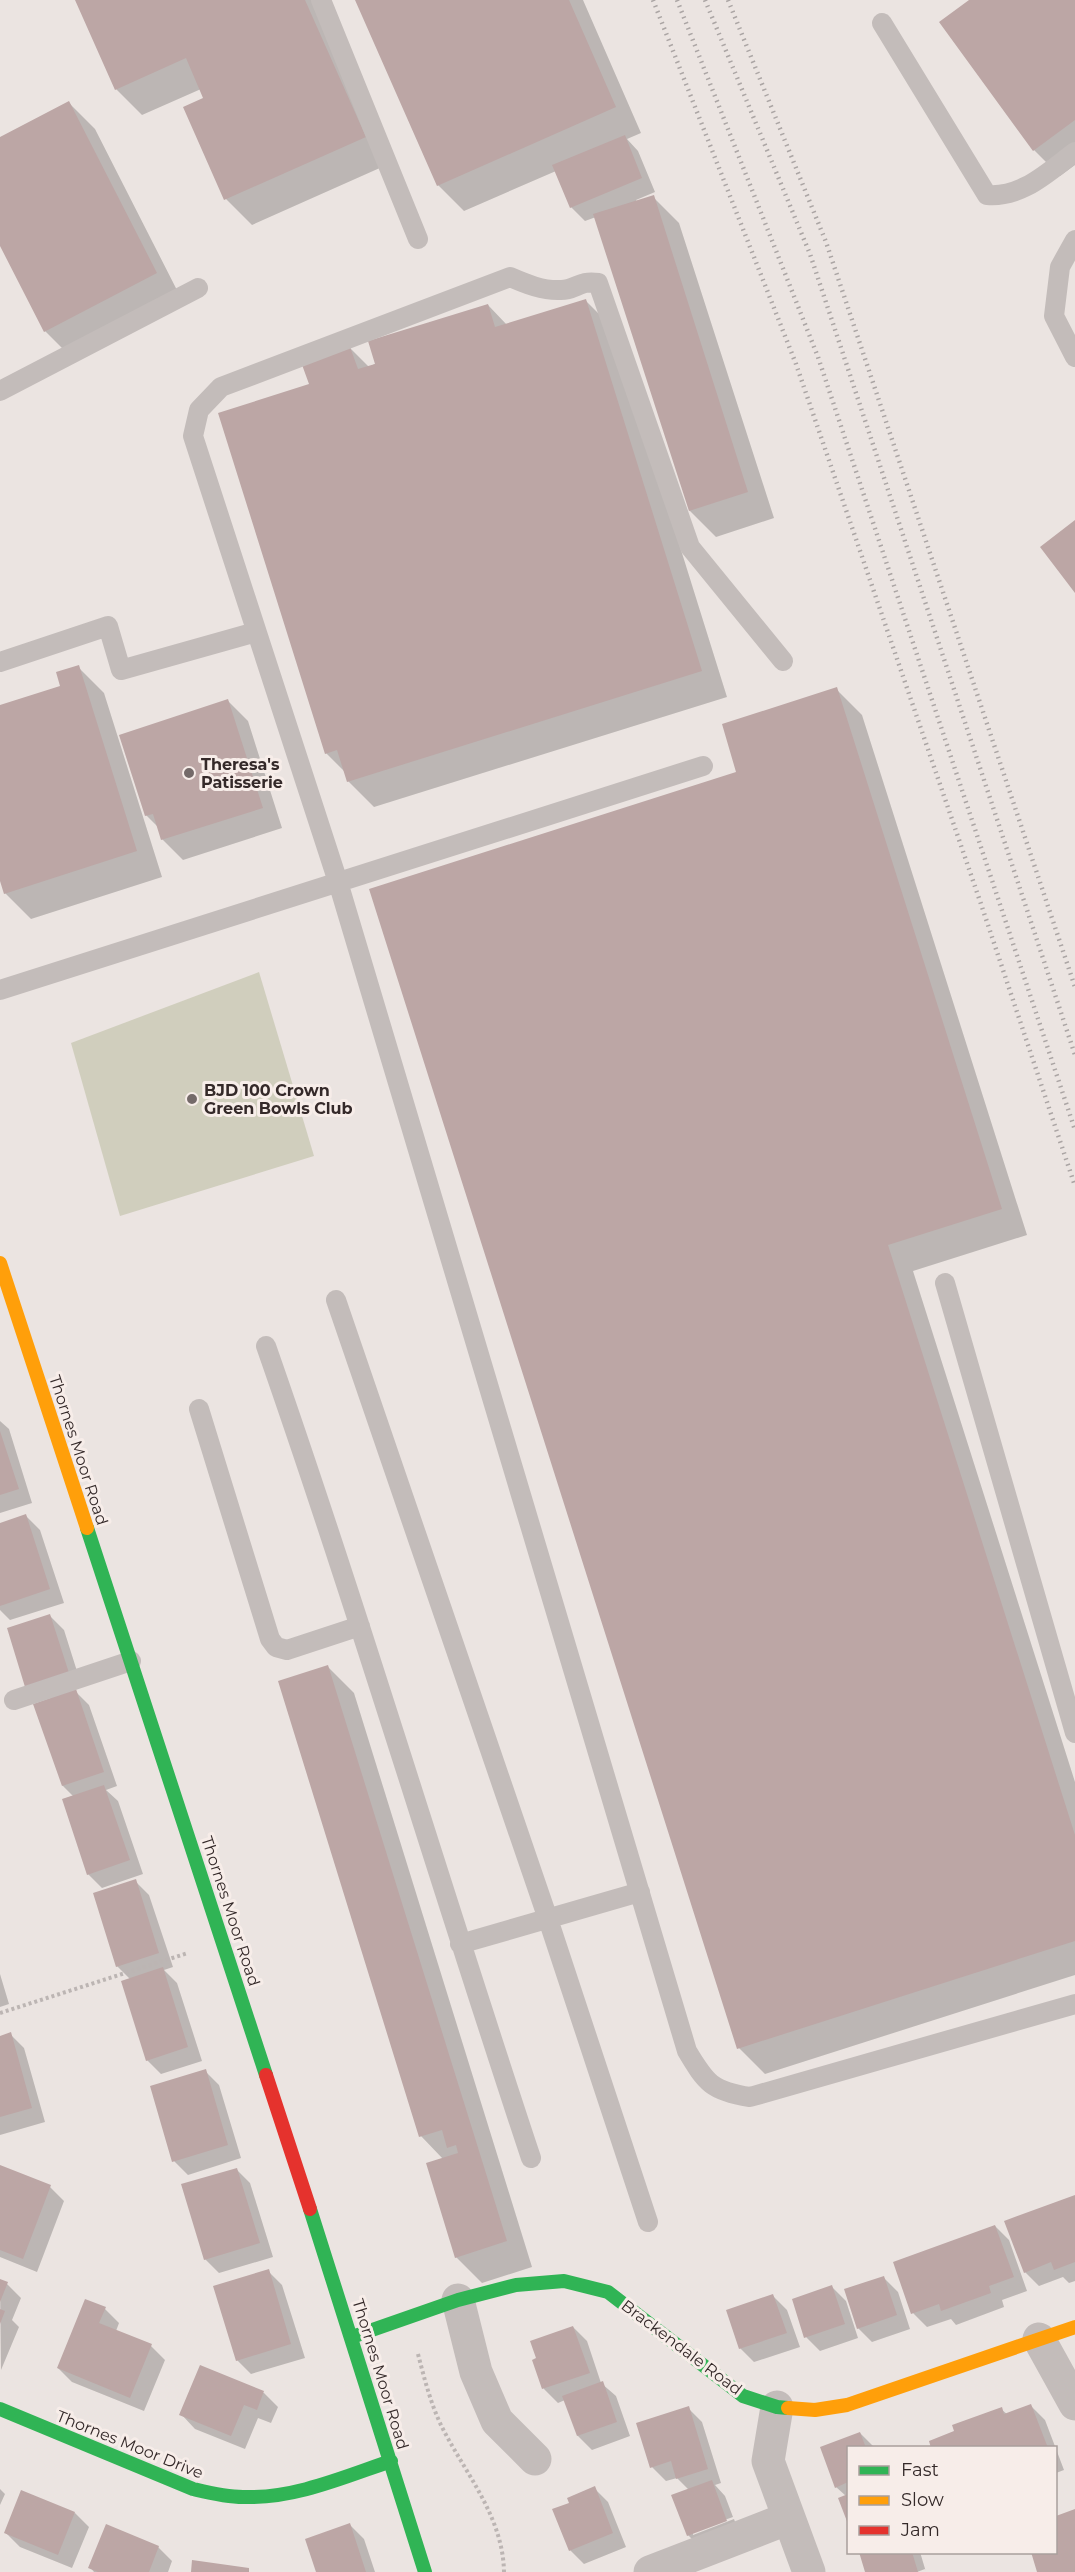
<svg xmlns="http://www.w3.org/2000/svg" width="1075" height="2572" font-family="Montserrat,sans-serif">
<rect width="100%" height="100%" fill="#ebe4e1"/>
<path fill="#d0cebd" d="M259,972L314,1156L120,1216L71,1043Z"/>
<path fill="#0003" d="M77,0H318L391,163L252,225L226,199L205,99L201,89L142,115L116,89Z
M357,0H583L641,133L627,139L638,151L655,192L636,200L637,202L653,197L679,223L774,518L716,537L690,511L596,217L585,221L571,207L556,171L464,211L438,185Z
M972,0H1075V165L1060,176L1034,150L941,23Z
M69,103L95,129L182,300L71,357L45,331L0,242V139Z
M585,300L611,326L727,697L374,807L348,781L346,773L326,753L310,385L350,348L369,367L488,305L507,325Z
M78,667L104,693L162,877L31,919L5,893L0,877V707L62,687Z
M836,689L862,715L1027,1235L913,1271L1075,1782V1975L765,2074L739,2048L738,773Z
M228,701L248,721L282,828L183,860L162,839L159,828L146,815Z
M0,1421L9,1429L32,1503L0,1513Z
M26,1516L40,1530L64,1603L10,1620L0,1610V1524Z
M50,1616L64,1630L82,1687L74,1690L89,1705L117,1786L106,1790L118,1801L143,1874L102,1888L88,1874L74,1797L63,1786L50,1700Z
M328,1667L354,1693L532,2267L482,2283L456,2257L443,2159L421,2136Z
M135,1881L149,1895L173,1967L164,1970L177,1983L202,2061L161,2074L147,2060L130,1979L117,1966Z
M0,1974L9,2004L0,2007Z
M10,2034L24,2048L45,2122L0,2135V2037Z
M205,2071L219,2085L241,2158L188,2175L174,2161Z
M0,2167L50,2187L64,2201L37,2272L0,2257Z
M236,2169L250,2183L273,2257L219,2273L205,2259Z
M1075,2196V2281L1069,2283L1063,2277L1039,2286L1025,2272Z
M995,2226L1009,2240L1027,2291L1002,2300L1004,2307L956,2325L951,2319L927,2327L913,2313Z
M268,2271L282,2285L305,2358L251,2374L237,2360Z
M884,2278L898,2292L910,2329L872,2342L858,2328Z
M0,2281L7,2284L21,2298L12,2320L19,2327L1,2370Z
M832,2287L846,2301L858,2338L820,2351L806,2337Z
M773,2296L787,2310L800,2347L754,2362L740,2348Z
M86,2301L105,2309L119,2323L116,2331L151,2346L165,2360L144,2411L72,2382L58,2368Z
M573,2327L587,2341L601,2383L616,2396L630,2436L592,2450L578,2436L565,2400L558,2403L544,2389L534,2361Z
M200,2367L264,2393L278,2407L271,2423L258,2418L245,2449L195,2429L181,2414Z
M1031,2406L1045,2420L1064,2470L1056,2473V2448H933L1001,2409L1008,2415Z
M688,2408L702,2422L721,2483L715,2485L725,2496L733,2517L693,2531V2535L734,2519L740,2535L702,2549L688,2535L689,2490L677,2478L666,2481L652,2467Z
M860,2433L874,2447L848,2448V2520L840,2498L846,2496L836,2487L822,2448Z
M594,2488L608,2502L626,2547L584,2564L570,2550L571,2504Z
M0,2489L5,2494L0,2505Z
M75,2513L89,2527L72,2568L20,2547L6,2533Z
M350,2525L364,2539L375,2572H317Z
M158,2547L172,2561L168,2572H94L90,2567Z
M860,2552H920L926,2572L925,2569L917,2572H867Z"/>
<path fill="#bca6a5" d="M75,0H305L366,137L224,200L183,107L203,98L186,58L115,90Z
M355,0H569L616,107L437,186Z
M969,0H1075V120L1033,151L939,22Z
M69,101L157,273L44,332L0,246V137Z
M625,135L642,178L570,208L552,165Z
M654,195L748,492L689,511L593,214Z
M586,299L702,671L347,782L337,750L325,754L218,413L309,384L301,362L350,347L358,369L375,364L368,341L488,304L495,327Z
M1075,520V593L1040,547Z
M79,665L137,851L4,894L0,881V705L60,686L56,672Z
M837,687L1002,1209L888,1245L1075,1835V1941L737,2049L369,889L736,772L722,724Z
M228,699L263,808L161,840L153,814L145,816L119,735Z
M0,1431L19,1489L0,1495Z
M26,1514L50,1589L0,1606V1523Z
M50,1614L69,1673L25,1687L7,1628Z
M328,1665L507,2241L455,2258L426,2163L458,2153L456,2145L447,2148L442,2130L419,2137L278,1681Z
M76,1689L104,1772L62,1786L33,1704Z
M104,1785L130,1860L87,1875L62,1799Z
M136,1879L159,1953L116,1967L93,1893Z
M163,1967L188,2047L146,2061L121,1981Z
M11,2032L32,2108L0,2117V2036Z
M206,2069L228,2145L172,2162L150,2086Z
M0,2165L51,2185L23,2259L0,2250Z
M237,2168L260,2243L204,2260L181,2184Z
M1075,2195V2262L1054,2270L1051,2262L1024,2273L1004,2221Z
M995,2225L1014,2277L989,2286L991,2293L941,2311L939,2304L911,2314L893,2262Z
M269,2269L291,2344L236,2361L213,2286Z
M884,2276L897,2315L857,2329L844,2289Z
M0,2279L8,2282L0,2302Z
M832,2285L845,2324L804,2338L792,2299Z
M773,2294L787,2333L739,2349L726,2310Z
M85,2299L106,2307L99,2323L152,2344L130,2398L57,2368Z
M0,2309L5,2311L0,2324Z
M573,2326L590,2373L542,2389L532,2360L536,2358L530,2341Z
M200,2365L264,2391L257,2410L244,2405L231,2436L179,2415Z
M603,2381L617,2422L577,2436L562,2396Z
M1031,2404L1048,2448H931L929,2441L954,2431L952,2425L1002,2407L1004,2414Z
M689,2406L708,2469L676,2479L671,2461L650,2468L636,2423Z
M860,2432L866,2448H848V2482L835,2488L820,2447Z
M712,2480L727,2521L687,2536L671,2495Z
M595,2486L613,2533L569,2551L552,2509L569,2503L567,2498Z
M21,2490L75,2512L58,2555L4,2533Z
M848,2494V2524L838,2498Z
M1075,2509V2572H1037L1031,2552H1056V2516Z
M350,2523L366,2572H316L305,2539Z
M106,2524L159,2546L149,2572H98L88,2568Z
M859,2552H912L918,2572H865Z
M192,2560L249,2568V2572H191Z"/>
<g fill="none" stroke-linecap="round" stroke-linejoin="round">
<path stroke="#bcb5b3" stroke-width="4" stroke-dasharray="3 3" stroke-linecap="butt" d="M0,2013L188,1953
M418,2354C425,2381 432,2409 445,2433C469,2478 503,2519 504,2572"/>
<path stroke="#c3bcba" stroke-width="20" d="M321,0L418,239
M882,23L987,195C1022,198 1048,172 1075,152
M1075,240L1060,267L1054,316L1075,357
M0,391L198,288
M783,661L690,547L598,283C579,280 576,290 561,290C543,291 526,284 510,277L221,387L199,410L193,436L338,882L687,2051C706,2083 712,2091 750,2097L1075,2004
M0,662L108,626L121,670L256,632
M0,990L703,766
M945,1283L1075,1733
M336,1300L548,1919L648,2222
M266,1346C360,1615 441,1888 531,2158
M199,1409L270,1639L276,1647L287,1650L360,1626
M14,1700L131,1661
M460,1944L640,1892"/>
<path stroke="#c3bcba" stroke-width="33" d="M458,2300L476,2372L497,2421L535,2459
M1039,2339L1075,2404
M777,2407L768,2461L809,2572
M650,2572L789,2518"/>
<path stroke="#30b455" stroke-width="14" d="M87,1528L266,2075
M310,2209L425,2572
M352,2337L458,2300L516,2285L564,2281L608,2292L743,2396L777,2407L788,2408
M0,2409L193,2489C210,2493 226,2497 243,2497C294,2499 344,2477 391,2461"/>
<path stroke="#ff9f0a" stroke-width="14" d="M0,1263L87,1528
M788,2408L815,2410L847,2405L1075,2327"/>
<path stroke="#e5322d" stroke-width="14" d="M266,2075L310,2209"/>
<path stroke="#aba5a4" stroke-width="4.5" stroke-dasharray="1.5 4.5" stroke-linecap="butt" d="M653,0L796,364L981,904L1075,1186
M677,0L818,357L1075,1130
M705,0L810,254L1075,1055
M728,0L826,242L1075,987"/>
</g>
<g fill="#746a69" stroke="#f7ede9" stroke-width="2">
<circle cx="189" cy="773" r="6"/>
<circle cx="192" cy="1099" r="6"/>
</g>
<g text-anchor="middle" stroke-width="6" stroke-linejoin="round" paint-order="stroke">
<g font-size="16" font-weight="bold" fill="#342929" stroke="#f7ede9" text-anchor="start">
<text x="201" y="770">Theresa's<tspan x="201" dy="18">Patisserie</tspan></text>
<text x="204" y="1096">BJD 100 Crown<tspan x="204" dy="18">Green Bowls Club</tspan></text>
</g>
<g font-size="16" fill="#342929" stroke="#f7ede9">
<text transform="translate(79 1450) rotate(72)" y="6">Thornes Moor Road</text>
<text transform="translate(231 1911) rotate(72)" y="6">Thornes Moor Road</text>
<text transform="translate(682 2347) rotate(37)" y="6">Brackendale Road</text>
<text transform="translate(381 2374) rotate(73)" y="6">Thornes Moor Road</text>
<text transform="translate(130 2444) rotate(22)" y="6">Thornes Moor Drive</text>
</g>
</g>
<rect x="847" y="2446" width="210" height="108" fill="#f7ede9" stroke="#a99f9c" stroke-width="1.5"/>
<rect x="859" y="2466" width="30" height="9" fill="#30b455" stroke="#a99f9c" stroke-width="1.5"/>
<text x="901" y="2476" font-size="18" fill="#342929">Fast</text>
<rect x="859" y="2496" width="30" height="9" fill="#ff9f0a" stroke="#a99f9c" stroke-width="1.5"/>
<text x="901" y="2506" font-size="18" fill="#342929">Slow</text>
<rect x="859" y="2526" width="30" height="9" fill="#e5322d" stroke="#a99f9c" stroke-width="1.5"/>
<text x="901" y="2536" font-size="18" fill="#342929">Jam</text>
</svg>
